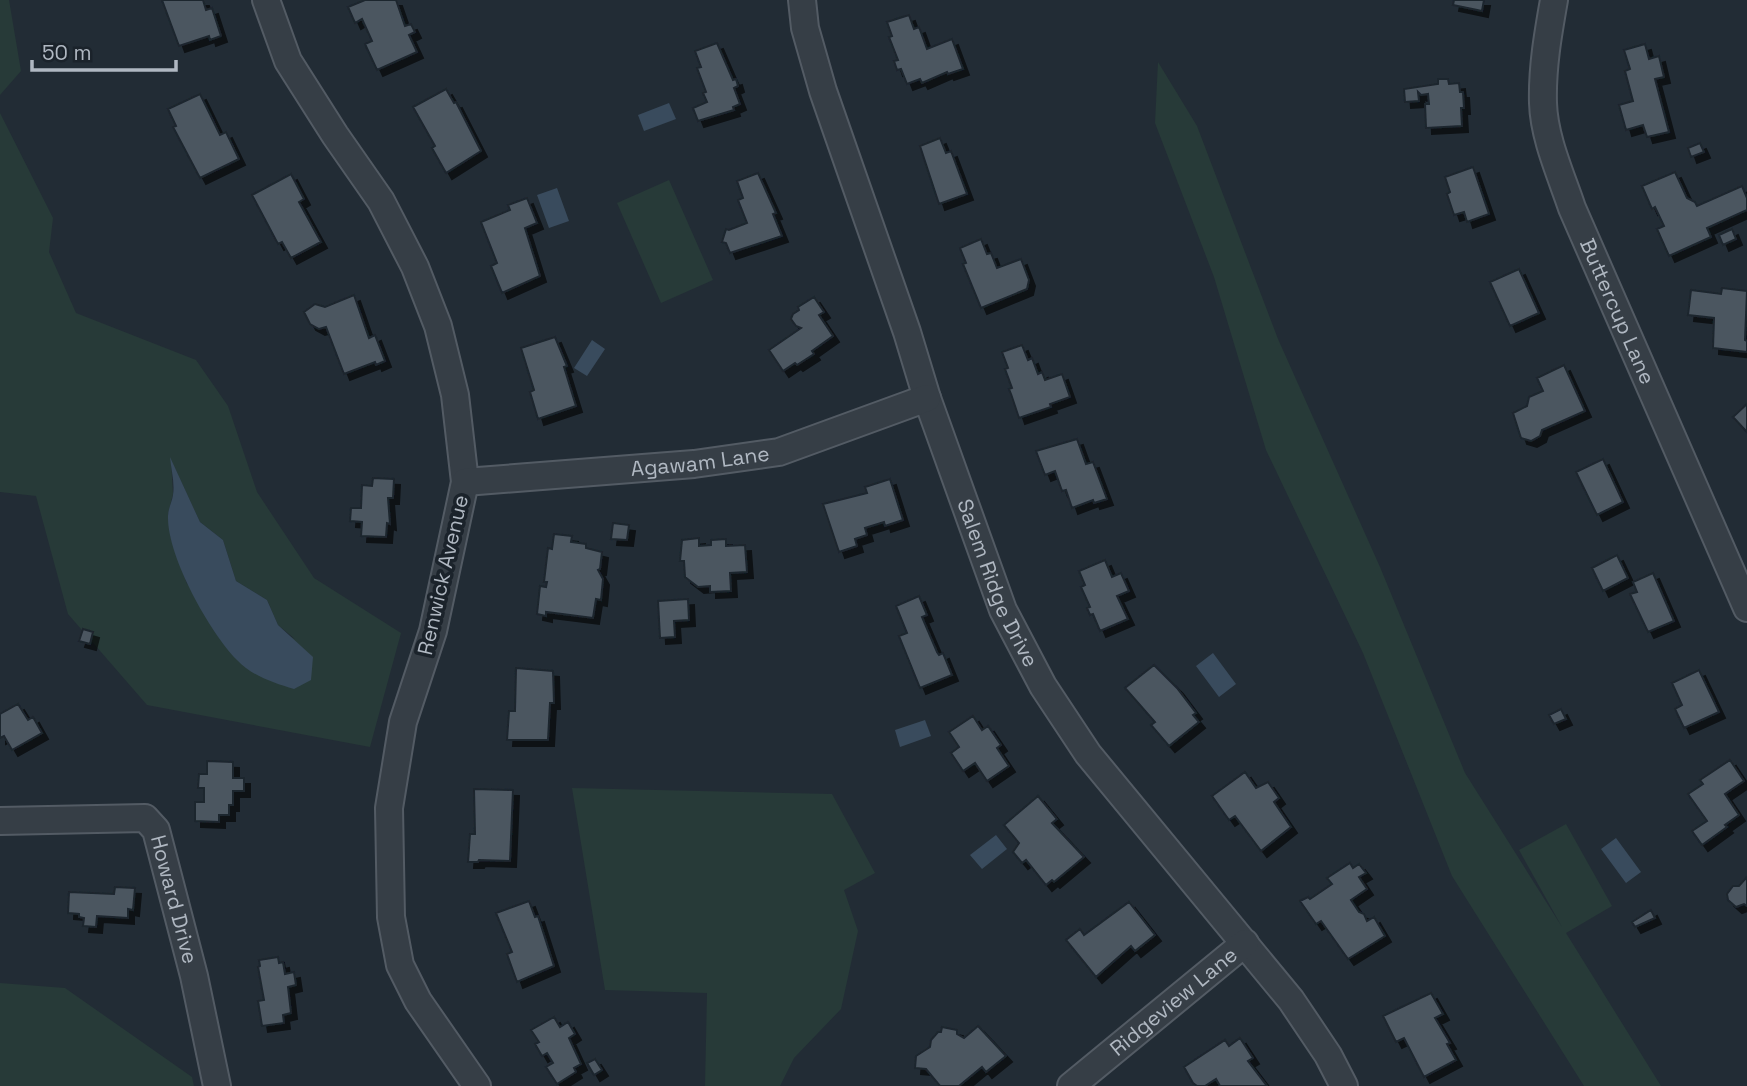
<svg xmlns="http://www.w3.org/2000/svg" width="1747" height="1086" font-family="'Space Grotesk',sans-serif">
<defs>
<filter id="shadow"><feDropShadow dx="6" dy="6" stdDeviation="0" flood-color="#0009"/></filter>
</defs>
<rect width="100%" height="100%" fill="#222c35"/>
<path fill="#273a38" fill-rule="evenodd" d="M0,0H9L21,71L0,95Z
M1158,62L1197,126L1278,339L1380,567L1465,773L1562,927L1519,850L1566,824L1612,906L1566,933L1661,1086H1584L1452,876L1363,653L1266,450L1214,277L1155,123Z
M0,113L53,218L49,252L76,313L196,360L228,406L257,492L314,578L401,633L370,747L147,705L68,614L36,496L0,492ZM171,460L200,522L223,540L236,581L267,600L278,625L295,639L187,584L171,538L168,514L173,494Z
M669,180L713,280L661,303L617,203Z
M572,788L832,794L875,873L844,890L858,931L841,1009L794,1058L780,1086H705L707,993L605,990Z
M0,983L65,988L192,1077L194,1086H0Z"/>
<path fill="#394b5d" d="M669,103L676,119L644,131L638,115Z
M557,188L569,221L549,228L537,195Z
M592,340L605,349L587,376L574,368Z
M170,457L200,522L223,540L236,581L267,600L278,625L313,657L311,680L294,689C274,683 252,676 237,660C209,631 167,556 168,516C168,509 172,502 173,495C175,483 171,469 170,457Z
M1213,653L1236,684L1219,697L1196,666Z
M925,720L931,736L900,747L895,730Z
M996,835L1007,849L982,869L970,855Z
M1616,838L1641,872L1626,883L1601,849Z"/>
<path fill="#4b5661" stroke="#1d252d" stroke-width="2" filter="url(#shadow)" d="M162,0H203L206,10L212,8L221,36L210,40L209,36L179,46Z
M365,0H396L405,26L411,24L415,32L409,35L417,52L377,70L365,44L372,41L362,19L355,23L348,7Z
M1454,0H1484L1482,11L1453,5Z
M909,15L914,29L919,27L927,49L952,39L963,69L948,74L947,72L922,83L920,79L907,84L901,69L897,70L894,61L898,60L889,37L892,36L887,22Z
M717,43L733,80L736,79L738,86L734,88L740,104L733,107L734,110L698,121L693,108L707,102L703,93L706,92L697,68L701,67L695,51Z
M1645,44L1649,59L1659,56L1664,77L1655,79L1669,132L1647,137L1643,125L1626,130L1619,105L1633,101L1625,71L1630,69L1624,50Z
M1438,79H1448L1449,84L1459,83L1460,92H1463L1464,108H1461L1462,126L1426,128L1425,104H1429L1428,94L1421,95L1418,92L1419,101L1405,102L1404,89L1438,84Z
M446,89L454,103L456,102L481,151L446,173L432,148L435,146L413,107Z
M200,94L220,135L226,132L239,159L200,178L173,127L176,126L168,109Z
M940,138L946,153L951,151L967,194L939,204L920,146Z
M1700,143L1704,152L1691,157L1688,148Z
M1473,167L1489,214L1467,222L1464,212L1454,215L1447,194L1450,192L1445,177Z
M1675,172L1687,198L1695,202L1697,206L1742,186L1747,198V210L1707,228L1711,237L1669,256L1657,229L1664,226L1655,207L1652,209L1642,186Z
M758,173L776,213L773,214L782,236L730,253L726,243L722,242L726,229L729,230L747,223L738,200L743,198L737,181Z
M291,174L304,199L299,202L321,242L291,258L282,242L278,244L252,195Z
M527,198L537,223L525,228L540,276L502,293L491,266L497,263L481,222L510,210L508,205Z
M1732,229L1736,239L1723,245L1719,235Z
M981,239L987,254L991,253L997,268L1021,259L1029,280L1027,289L981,308L963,264L966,263L960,248Z
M1519,269L1539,313L1510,326L1490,282Z
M1722,288L1747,291L1745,340L1747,341V352L1713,348L1714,318L1688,315L1691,290L1721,294Z
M354,295L369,338L375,335L385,361L376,365L375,362L344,374L326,327L319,329L310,324L304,312L315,304L325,307Z
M814,297L824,312L819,315L833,336L812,351L814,354L797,365L795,363L783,371L769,350L801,328L796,326L791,319L793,314L799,310L798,307Z
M555,337L567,366L564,367L576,406L538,419L530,392L534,390L521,348Z
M1022,345L1028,360L1032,358L1038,374L1042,372L1045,380L1062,374L1070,397L1050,404L1051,407L1019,418L1011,394L1009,389L1012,388L1005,369L1008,368L1002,352Z
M1564,365L1585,411L1542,430L1540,436L1531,441L1521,438L1513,413L1527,406L1529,397L1543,391L1537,378Z
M1747,404V432L1733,417Z
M1077,439L1086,464L1093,462L1107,499L1094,503L1093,500L1072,508L1066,490L1062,491L1055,471L1045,475L1036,451Z
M1603,459L1623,502L1597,515L1576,472Z
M373,478L394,479L393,498H388L390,524L387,523L386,537L361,536L362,522L350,521L351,508H361L362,485L372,486Z
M890,479L903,520L885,526L884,522L865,528L867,535L855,539L857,546L839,552L823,504L867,493L865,487Z
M613,523L629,525L627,540L611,539Z
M554,534L572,536L571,542L586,544V548L602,552L600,569L598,570L603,579L601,600L596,599L593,618L546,612V616L537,614L540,586L546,587L547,582H544L548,548L552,549Z
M699,538V546L711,545V540L726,539V546L745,545L747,572L730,573L731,591L710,592V586L698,587L685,577L684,561H680L682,540Z
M1617,555L1628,578L1603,591L1592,568Z
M1105,560L1112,577L1121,573L1129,591L1117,596L1128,619L1100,631L1093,614L1090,615L1087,608L1090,607L1081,587L1085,585L1079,571Z
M1653,573L1674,621L1648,632L1630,594L1637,592L1633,582Z
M919,596L927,615L922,617L937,652L939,655L943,653L952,675L920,688L899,636L907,633L896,606Z
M688,599L689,620L674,621L675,637L660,638L658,601Z
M83,629L93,632L90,644L79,641Z
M1154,665L1177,688L1196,713L1193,715L1199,722L1169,746L1151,725L1155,722L1125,688Z
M516,668L553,671L554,703H550L548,740H507L509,711H515Z
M1699,670L1719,712L1684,728L1675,709L1682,705L1672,683Z
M18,704L28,720L33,717L42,733L12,750L4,736L0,738V714Z
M1561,709L1566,719L1554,724L1549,715Z
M973,716L982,730L988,726L1001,745L997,748L1009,766L987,781L975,763L963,771L951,753L959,747L949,732Z
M1730,760L1744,781L1725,794L1739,815L1725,825L1727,827L1702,845L1692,831L1707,821L1688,794L1703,784L1700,780Z
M207,761L233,762V778H244V791H233V805H229V815H219V822L195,821V802H204V788H198L199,774H207Z
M1245,772L1256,788L1268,782L1279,798L1274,802L1291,827L1261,851L1235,816L1229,820L1212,796Z
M474,789L513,790L510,861L479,860L478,862H468L470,834H475Z
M1038,796L1057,819L1052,823L1084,857L1054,882L1052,880L1046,885L1026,860L1022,863L1013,852L1019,843L1004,825Z
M1350,863L1353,868L1359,864L1366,873L1359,877L1367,889L1351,900L1359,912L1364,914L1367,921L1374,917L1385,936L1348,959L1321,921L1316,924L1300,901L1308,897L1310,899L1332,884L1327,878Z
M1747,877V906L1744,904L1736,907L1728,900L1727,894L1733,886H1739Z
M115,887L135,888L133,910L128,909V918L97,916L96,927L83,926L84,918L79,917V914L68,913L69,892L114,894Z
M529,901L535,917L538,916L554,966L517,982L507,954L512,952L496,913Z
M1129,902L1155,935L1135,951L1131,946L1096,977L1066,940L1080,929L1084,935Z
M1651,910L1655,918L1635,927L1632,922Z
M278,957L279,963L283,962L285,974L294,972L296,985L288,987L291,1013L283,1015L284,1023L262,1026L258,1001L264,1000L258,967L260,966L259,960Z
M1431,993L1443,1014L1435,1018L1450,1043L1447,1044L1456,1060L1424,1077L1404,1038L1396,1042L1383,1016Z
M554,1017L560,1027L568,1022L575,1034L569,1038L581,1064L574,1068L576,1072L557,1084L546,1067L553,1063L547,1053L542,1056L535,1044L539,1042L531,1030Z
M978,1026L1006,1056L986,1072L982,1067L959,1086H940L926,1069L915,1068L916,1056L930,1047L931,1040L938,1032H941L942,1027L957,1030V1034L964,1038Z
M1240,1038L1253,1058L1248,1061L1267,1086H1220L1216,1079L1205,1086H1197L1193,1083L1184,1067L1225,1040L1229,1046Z
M595,1059L602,1070L594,1075L587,1063Z"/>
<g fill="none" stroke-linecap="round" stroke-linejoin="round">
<g stroke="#535b64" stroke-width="30">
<g id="minor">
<path d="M266,0L288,61L335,135L381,201L415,267L438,326L455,395L465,482L433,631L403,722L389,808L391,917L400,965L418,1001L477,1086"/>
<path id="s1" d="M802,0L805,28L823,91L907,332L927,398L1003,610L1043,686L1088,754L1291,1000L1328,1055L1344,1086"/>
<path id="s2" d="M1554,0C1548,34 1542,68 1543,103C1544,138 1561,175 1572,208L1747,608"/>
<path id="s3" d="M465,482L694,464L779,452L927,398"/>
<path id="s4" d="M0,821L145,818L156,830L194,976L217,1086"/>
<path id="s5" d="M1071,1086L1245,943"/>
</g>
</g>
<use href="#minor" stroke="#363e46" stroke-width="26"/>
</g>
<g text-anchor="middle" stroke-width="7" stroke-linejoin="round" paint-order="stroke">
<g font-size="21" fill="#b0b8c2" stroke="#1b232b">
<text dy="7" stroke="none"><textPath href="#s2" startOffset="326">Buttercup Lane</textPath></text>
<text dy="7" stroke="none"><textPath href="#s3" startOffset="236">Agawam Lane</textPath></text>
<text transform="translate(443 575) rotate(-77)" y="7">Renwick Avenue</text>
<text dy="7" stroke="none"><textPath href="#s1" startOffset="616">Salem Ridge Drive</textPath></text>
<text dy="7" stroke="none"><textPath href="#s4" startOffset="233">Howard Drive</textPath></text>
<text dy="7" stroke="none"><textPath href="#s5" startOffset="133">Ridgeview Lane</textPath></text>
</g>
</g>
<path d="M32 60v10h144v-10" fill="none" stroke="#b0b8c2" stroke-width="3.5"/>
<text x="42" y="60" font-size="21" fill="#b0b8c2" stroke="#1b232b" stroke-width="5" paint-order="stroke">50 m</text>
</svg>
